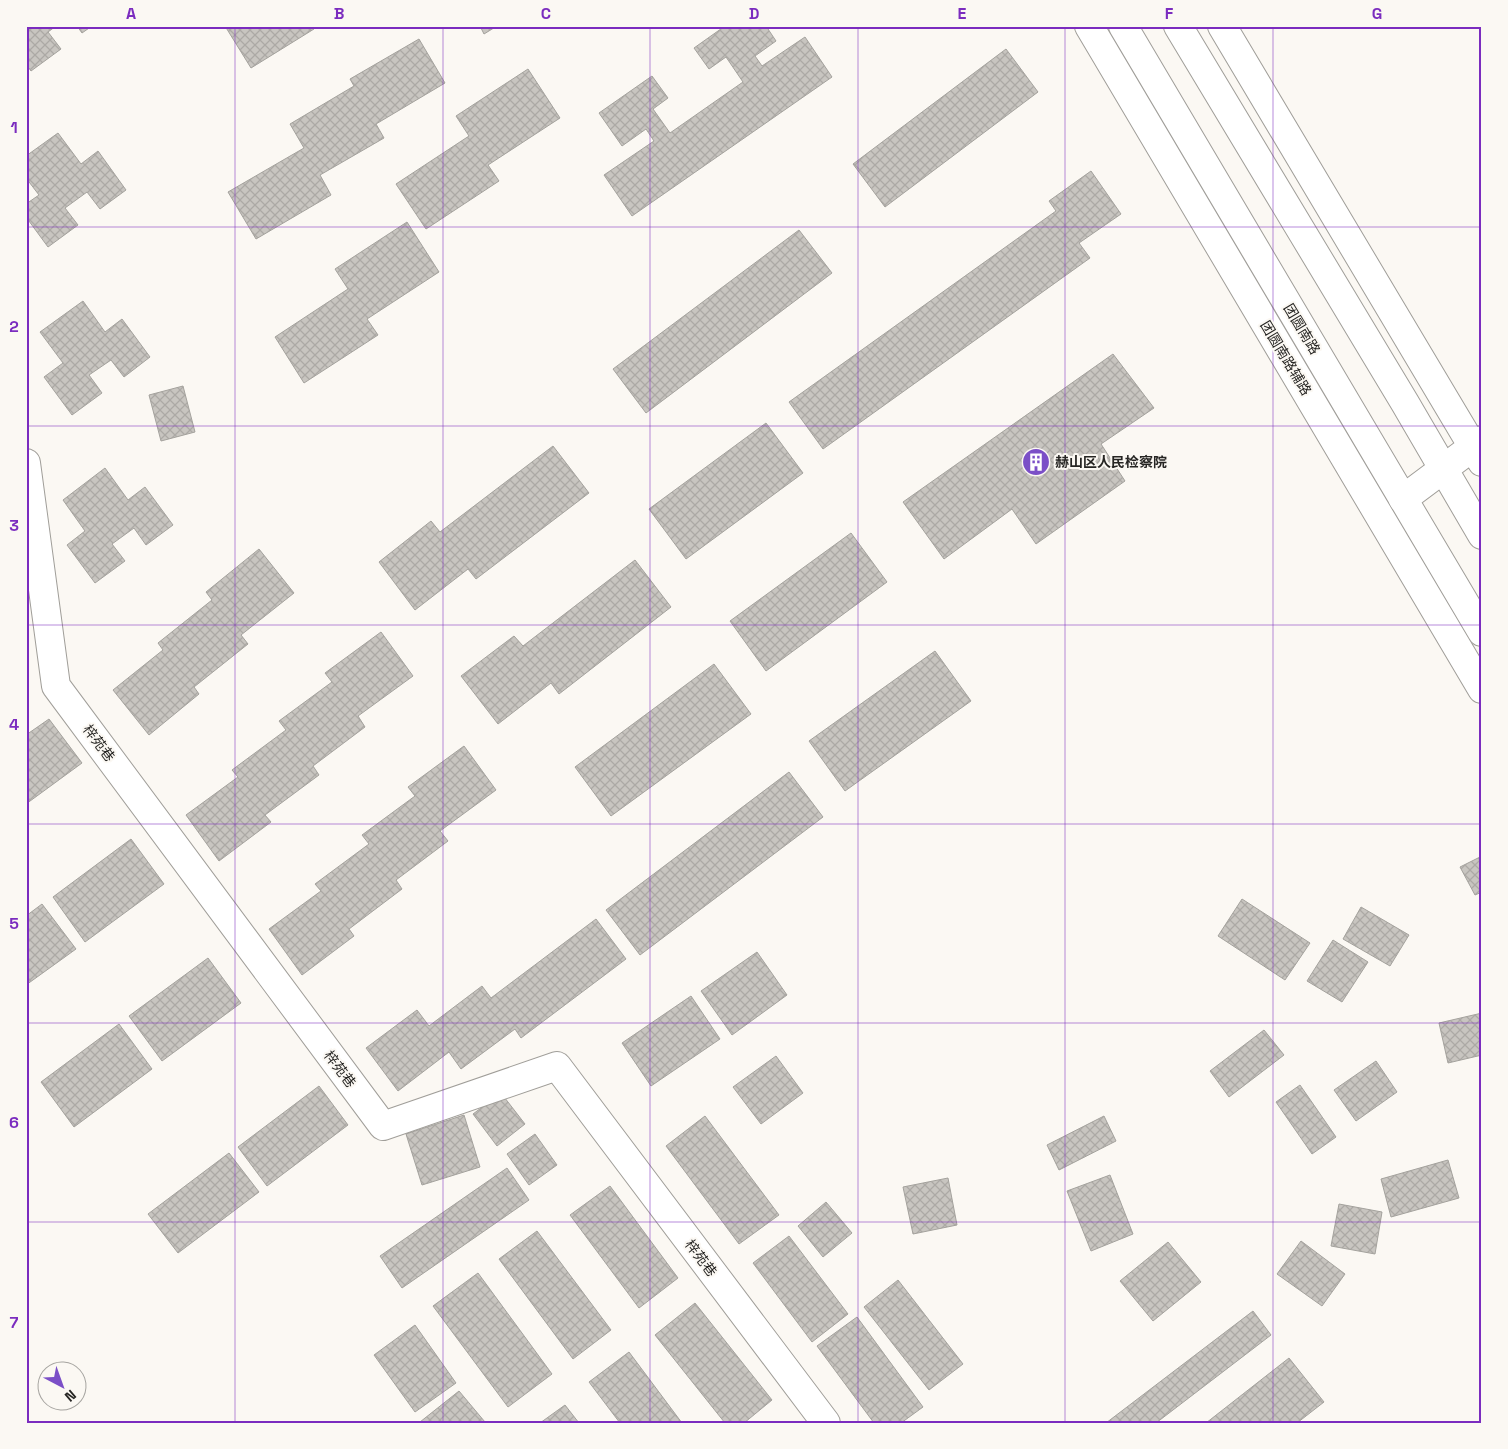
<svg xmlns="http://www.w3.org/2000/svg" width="1508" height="1449" font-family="'Space Grotesk','Noto Sans SC',sans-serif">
<defs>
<pattern id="building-cross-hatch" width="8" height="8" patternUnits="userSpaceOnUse" patternTransform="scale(1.25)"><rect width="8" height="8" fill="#c8c5c0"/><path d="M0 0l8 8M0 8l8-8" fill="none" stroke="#aca9a5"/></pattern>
</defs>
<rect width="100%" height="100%" fill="#fbf8f3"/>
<path fill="url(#building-cross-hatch)" stroke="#a4a29d" d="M26,26H56L48,32L61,49L31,71L26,64Z
M77,26H92L82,33Z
M225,26H313L314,29L251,68Z
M480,26H497L484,34Z
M725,26H766L776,41L755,56L762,66L805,37L832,77L632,216L604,175L654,141L646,129L622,146L599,113L652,76L668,98L653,109L670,133L743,82L726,57L709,69L694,48Z
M419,39L445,83L376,124L384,138L320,175L331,195L256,239L228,192L304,148L290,124L354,86L350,79Z
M1006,49L1038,92L885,207L853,164Z
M528,69L560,118L488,165L499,181L426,229L396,184L469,136L456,116Z
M58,133L81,164L98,151L126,190L100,209L87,192L65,208L78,225L48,247L26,217V204L39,195L26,178V156Z
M1091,171L1121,214L1079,243L1090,258L823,449L789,402L1056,211L1049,201Z
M407,222L439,272L367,319L378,335L304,383L275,337L348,289L335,269Z
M799,230L832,273L646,413L613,369Z
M83,301L105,332L122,319L150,357L124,377L111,360L89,375L102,393L72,415L44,377L63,363L40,332Z
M1113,354L1154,408L1101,444L1125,481L1036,544L1012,509L944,559L903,502Z
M183,386L195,432L161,441L149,395Z
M766,423L803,473L686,559L649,509Z
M553,446L589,493L476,579L468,569L415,610L379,562L431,521L440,532Z
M105,468L128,500L145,487L173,525L146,545L134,528L112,544L125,561L95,583L67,545L85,531L63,500Z
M851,533L887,582L766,671L730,621Z
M259,549L294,593L241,635L248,644L194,687L199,694L149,735L113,690L163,650L158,643L212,600L206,592Z
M635,560L671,607L559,694L551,683L498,724L461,676L514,636L523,646Z
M381,632L413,676L358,716L365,727L313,766L319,775L265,815L271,822L219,861L186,815L238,777L232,770L286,730L279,721L332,682L325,673Z
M935,651L971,701L845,791L809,741Z
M714,664L751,714L611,816L575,767Z
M49,719L82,763L26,804V735Z
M464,746L496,790L440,831L448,841L396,880L402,889L349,929L354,936L302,975L269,929L321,891L315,884L369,844L362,835L415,796L408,787Z
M789,772L823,817L640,955L606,910Z
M131,839L164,884L85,942L53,897Z
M1482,856V892L1475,895L1460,867Z
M1242,899L1310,943L1285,980L1218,936Z
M42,904L76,949L26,985V916Z
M1361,907L1409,935L1390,966L1343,939Z
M596,919L626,959L521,1038L515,1029L461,1069L449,1052L398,1091L366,1048L417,1010L429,1026L482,986L491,998Z
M1333,940L1368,962L1342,1002L1307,981Z
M757,952L787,995L732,1035L701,991Z
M208,958L241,1003L162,1061L129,1016Z
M691,996L720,1039L651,1086L622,1043Z
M1482,1013V1055L1448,1063L1439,1023Z
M119,1024L152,1069L74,1127L41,1082Z
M1264,1030L1284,1055L1229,1097L1210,1071Z
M776,1056L803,1093L761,1124L733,1087Z
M1376,1061L1397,1092L1356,1121L1334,1090Z
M1300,1085L1336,1137L1312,1154L1276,1102Z
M319,1086L348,1125L267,1186L238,1147Z
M501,1093L525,1124L497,1146L473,1114Z
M464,1115L480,1167L422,1185L406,1134Z
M705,1116L779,1215L739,1244L666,1146Z
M1104,1116L1116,1141L1059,1170L1047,1145Z
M535,1134L557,1165L529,1185L507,1154Z
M229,1153L259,1192L178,1253L148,1214Z
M1448,1160L1459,1198L1391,1217L1381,1179Z
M507,1168L529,1200L402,1288L380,1256Z
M1110,1175L1133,1234L1091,1251L1067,1191Z
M948,1178L957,1225L913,1234L903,1187Z
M610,1186L678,1278L639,1308L570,1215Z
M826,1202L852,1233L823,1257L798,1226Z
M1339,1204L1382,1212L1375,1254L1331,1246Z
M537,1231L611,1330L573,1359L499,1259Z
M789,1236L848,1314L812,1342L753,1263Z
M1301,1241L1345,1274L1322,1306L1277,1274Z
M1168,1242L1201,1282L1153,1321L1120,1281Z
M478,1273L552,1374L508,1407L433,1306Z
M898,1280L963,1364L929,1390L864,1307Z
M695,1303L772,1400L744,1423H725L655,1335Z
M1253,1311L1271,1335L1156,1423H1106Z
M857,1317L923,1407L901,1423H874L817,1346Z
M415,1325L456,1383L415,1412L374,1355Z
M629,1352L682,1423H620L589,1382Z
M1289,1358L1324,1402L1297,1423H1206Z
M459,1391L485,1422L421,1423L420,1422Z
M565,1405L579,1423H540Z"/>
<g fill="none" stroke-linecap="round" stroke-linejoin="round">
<g stroke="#a09e99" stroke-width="30">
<path id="minor" d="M26,463L56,686L383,1126L557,1066L826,1423"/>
</g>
<g stroke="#a09e99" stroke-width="30">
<path id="tertiary" d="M1089,26L1482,689
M1222,26L1482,462
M1403,499L1482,440"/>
</g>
<g stroke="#a09e99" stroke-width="30">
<path id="secondary" d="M1123,26L1482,632
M1178,26L1405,403L1482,535"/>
</g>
<use href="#minor" stroke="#fff" stroke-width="28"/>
<use href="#tertiary" stroke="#fff" stroke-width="28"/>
<use href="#secondary" stroke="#fff" stroke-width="28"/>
</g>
<path fill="none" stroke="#7b2cbf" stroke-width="1" stroke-opacity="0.55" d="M235,26V1423M443,26V1423M650,26V1423M858,26V1423M1065,26V1423M1273,26V1423M26,227H1482M26,426H1482M26,625H1482M26,824H1482M26,1023H1482M26,1222H1482"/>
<defs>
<g id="building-disc" transform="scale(1.4375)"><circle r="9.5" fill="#7b4fc7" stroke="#fbf8f3"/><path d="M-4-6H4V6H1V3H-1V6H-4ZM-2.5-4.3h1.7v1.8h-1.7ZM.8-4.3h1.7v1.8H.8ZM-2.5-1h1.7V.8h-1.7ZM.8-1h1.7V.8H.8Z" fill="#fff"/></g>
</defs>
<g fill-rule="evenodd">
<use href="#building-disc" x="1036" y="462"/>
</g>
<g text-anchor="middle" stroke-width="4" stroke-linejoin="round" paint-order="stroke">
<g font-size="14" fill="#262523" stroke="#fbf8f3">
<text transform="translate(1302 329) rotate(59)" y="5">团圆南路</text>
<text transform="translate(1286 358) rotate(59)" y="5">团圆南路辅路</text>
<text transform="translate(99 743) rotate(53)" y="5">梓苑巷</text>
<text transform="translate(340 1069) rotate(53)" y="5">梓苑巷</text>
<text transform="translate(701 1258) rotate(53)" y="5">梓苑巷</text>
</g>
<g font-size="14" font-weight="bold" fill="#262523" stroke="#fbf8f3" text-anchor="start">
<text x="1055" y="467">赫山区人民检察院</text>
</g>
</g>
<rect width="1508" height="1449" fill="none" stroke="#fbf8f3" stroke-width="55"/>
<g transform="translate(62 1386) rotate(139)"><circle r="24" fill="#fbf8f3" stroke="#a6a4a0"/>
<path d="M0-4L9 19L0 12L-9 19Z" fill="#7b4fc7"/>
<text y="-8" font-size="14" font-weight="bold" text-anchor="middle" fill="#262523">N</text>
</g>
<rect x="28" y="28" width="1452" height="1394" fill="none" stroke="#7b2cbf" stroke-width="2"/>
<g font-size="16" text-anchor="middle" font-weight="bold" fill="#7b2cbf">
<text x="131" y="19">A</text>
<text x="339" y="19">B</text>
<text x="546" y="19">C</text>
<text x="754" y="19">D</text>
<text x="962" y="19">E</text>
<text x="1169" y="19">F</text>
<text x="1377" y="19">G</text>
<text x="14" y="133">1</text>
<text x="14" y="332">2</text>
<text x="14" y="531">3</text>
<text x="14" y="730">4</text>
<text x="14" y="929">5</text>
<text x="14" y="1128">6</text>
<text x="14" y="1328">7</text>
</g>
</svg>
